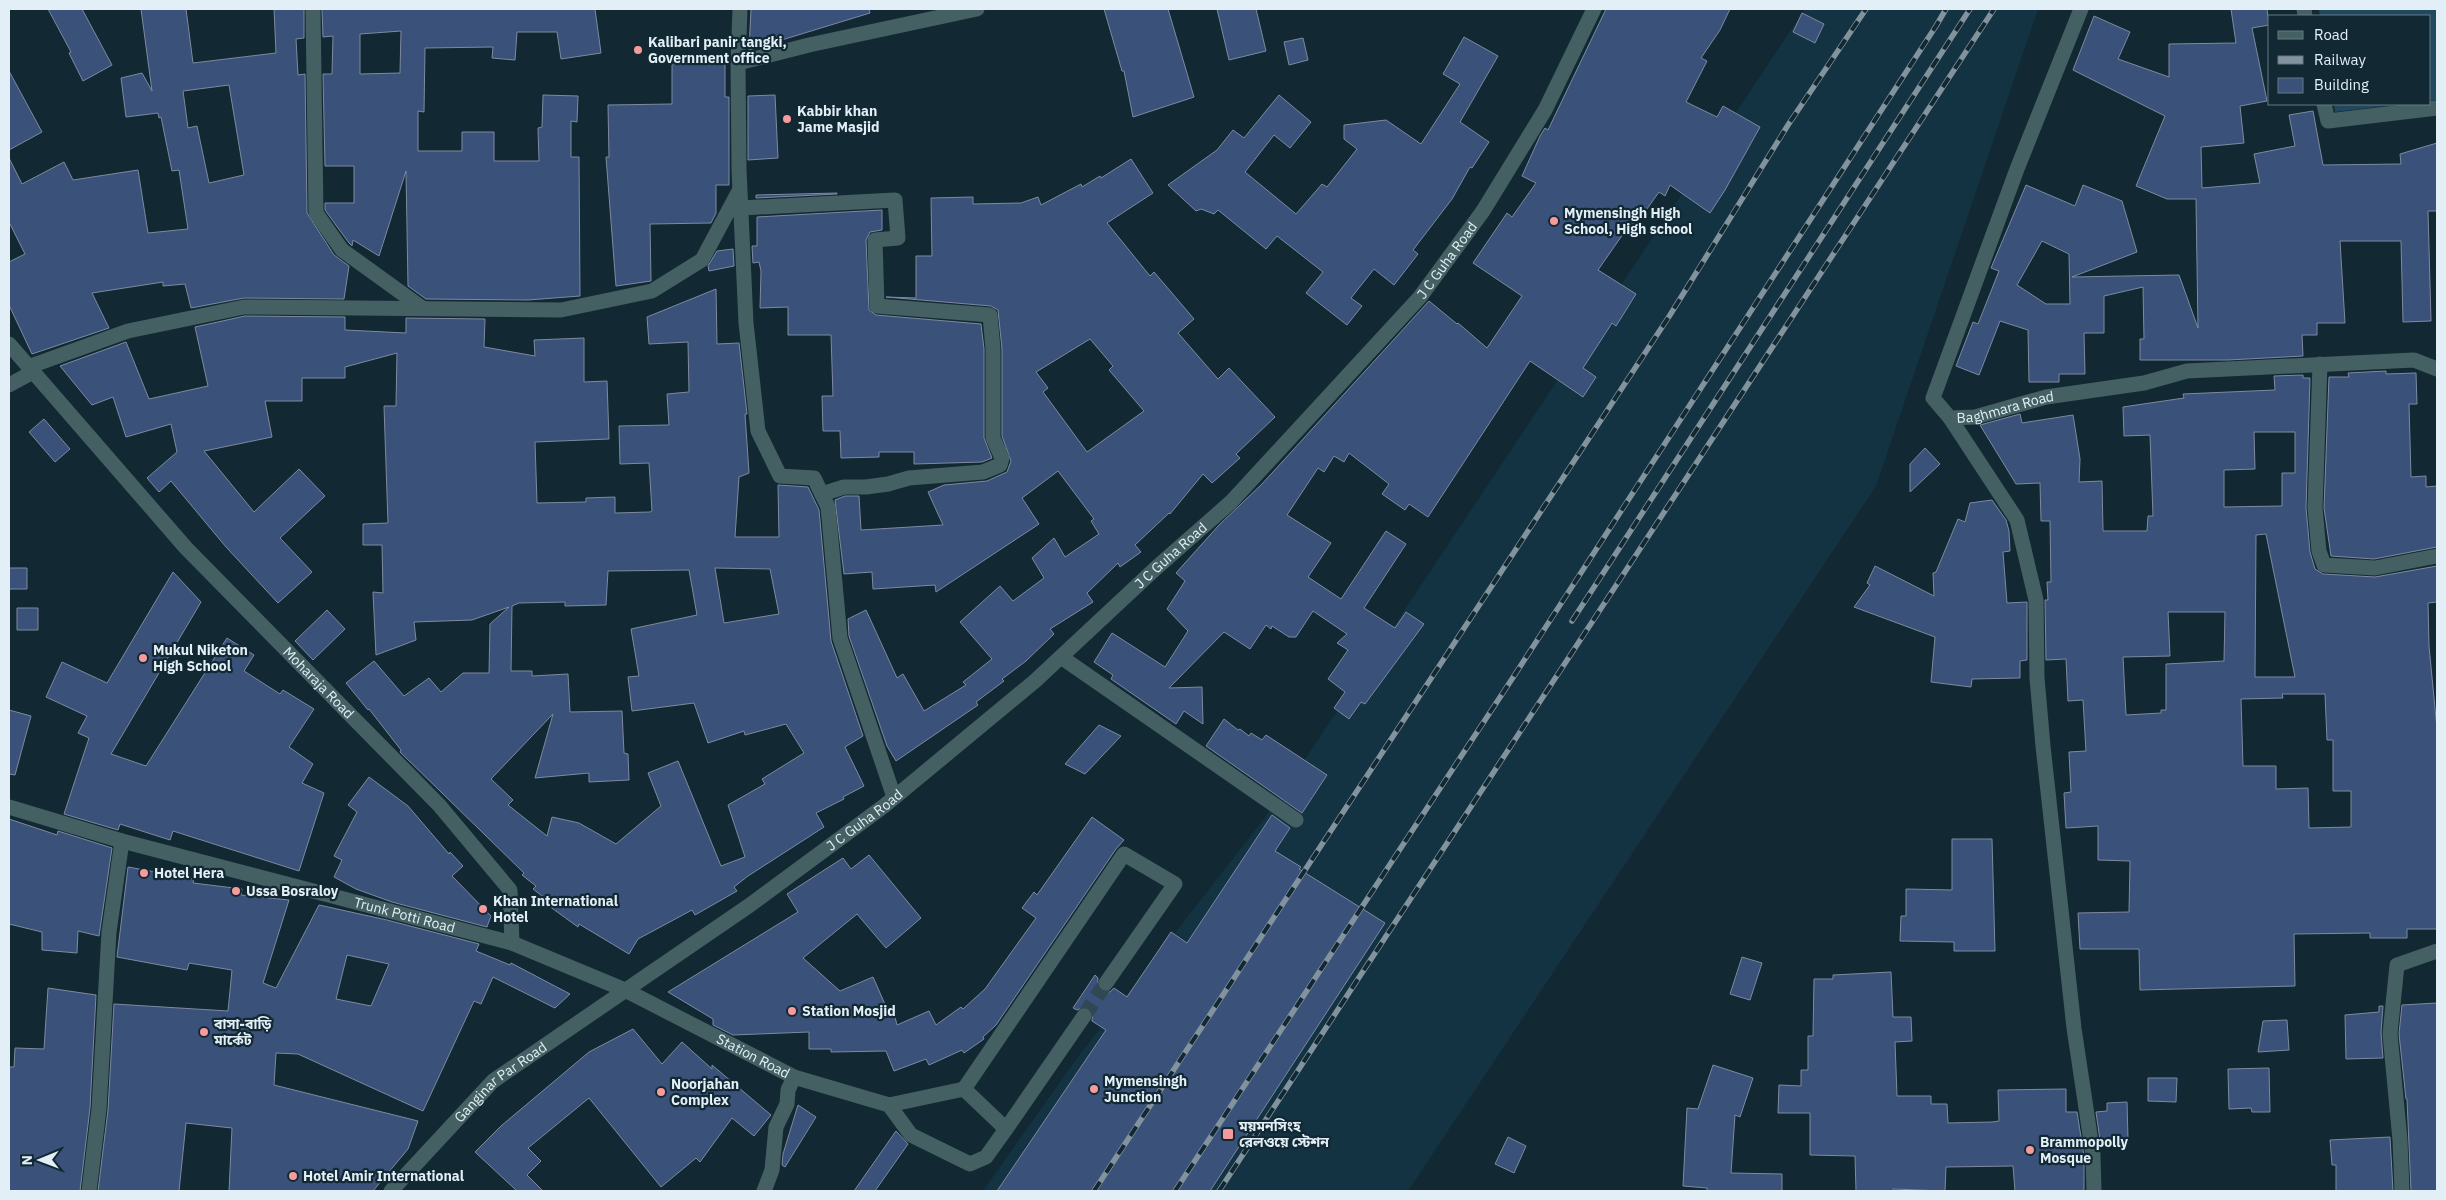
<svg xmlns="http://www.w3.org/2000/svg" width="2446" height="1200" font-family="'IBM Plex Sans','Noto Sans Bengali',sans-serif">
<rect width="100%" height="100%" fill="#122934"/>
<path fill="#133342" d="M1805,9H2038L1876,486L1408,1191H983L1074,1062L1264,819L1310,752Z"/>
<path fill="#21495d" d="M2319,9H2437V100L2430,101V16H2320Z
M2334,104H2403L2335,112Z"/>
<path fill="#3a5179" stroke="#7d8aa0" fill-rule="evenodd" d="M48,9H82L112,65L83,81L69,53L71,52Z
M141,9H186L193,63L276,53L274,9H304V38L296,39L298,75L305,74L307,213L334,255L349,266L344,299L244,298L191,308L185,284L163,286V282L92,293L109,328L32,354L9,305V262L25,254L9,222V158L22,184L64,162L73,180L138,170L148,233L188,229L179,170L172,171L161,117L159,118L158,113L126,117L121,78L142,73L152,91ZM229,85L244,175L209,183L197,126L188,128L183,91Z
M322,9H595L601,53L561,59L557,32H517L515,60L492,58L493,47L425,48L424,112L418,111V151H462V132H494V161H539L538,128L542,127L543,95L578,96L577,122L571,121V157H579L580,296L528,300L426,299L408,286L406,171L379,256L353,240L352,246L349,243L325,210V203H354V166H325L323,74H332L333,36L323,37ZM401,31L400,73L360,74V34Z
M751,9H869L870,13L749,50Z
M1104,9H1168L1194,97L1133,117L1124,71H1122Z
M1217,9H1256L1266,51L1229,60Z
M1606,9H1730L1720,30L1701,58L1707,61L1686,102L1717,117L1723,106L1760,127L1725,190L1710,213L1670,185L1665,196L1659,192L1634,227L1630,224L1598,270L1636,294L1616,326L1612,323L1583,368L1596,377L1583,397L1530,361L1428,517L1409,504L1405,510L1382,494L1389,484L1349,453L1344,462L1334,456L1324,472L1318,468L1287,515L1331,543L1308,577L1341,599L1386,531L1406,544L1364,608L1395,628L1406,612L1424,624L1365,704L1361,702L1349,719L1334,708L1345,692L1328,679L1348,650L1337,643L1347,634L1313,611L1296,637H1289L1272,626L1271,629L1266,625L1250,649L1224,632L1169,688L1202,687L1203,724L1184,711L1176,724L1111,679L1113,675L1094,662L1112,633L1165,667L1188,631L1167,609L1185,581L1176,573L1219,525L1262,484L1429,301L1457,324L1458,323L1487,348L1522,296L1473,263L1507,213L1512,217L1536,183L1522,176L1540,136L1545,128L1548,130Z
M2231,9H2267L2269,25L2252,28L2267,101L2240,106L2244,143L2201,147L2202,188L2260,183L2254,154L2295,146L2289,115L2313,111L2323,165L2401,164L2400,154L2437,143V211H2428L2431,321L2403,322L2401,241H2340L2345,323H2317V335H2302L2303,356L2228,360H2140V339H2144L2143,287L2104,296V333H2084L2085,374H2059V382H2029L2028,330L2000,321L1979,375L1956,366L1973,322L1978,324L1999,271L1991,268L2026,185L2075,206L2083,185L2122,201L2137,252L2072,277L2179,275L2198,328L2196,199H2167L2136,186L2165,116L2073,70L2094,16L2130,32L2118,59L2169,77V44L2236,43ZM2042,241L2069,254L2070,304H2046L2017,285Z
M1802,13L1824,24L1815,43L1793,32Z
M1464,37L1498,56L1460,122L1489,142L1472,168L1470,167L1452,199L1413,250L1418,254L1394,285L1374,269L1351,298L1362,306L1347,325L1306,293L1323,272L1277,236L1266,249L1218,210L1214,214L1201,209L1196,211L1168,185L1217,150L1233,130L1244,138L1279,95L1311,122L1290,148L1274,135L1245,172L1296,214L1322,184L1327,187L1357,149L1344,139V125L1386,120L1421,144L1460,84L1443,74Z
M1303,38L1308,60L1289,65L1284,42Z
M695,61H725V97H729V185H716V213L711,223L650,224L651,281L616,286L606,157H609L608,105L672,104V64H695Z
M9,71L42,132L9,150Z
M775,95L778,158L748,160V96Z
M1131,159L1153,193L1107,223L1150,276L1154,272L1194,319L1178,333L1218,379L1229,368L1275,417L1236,454L1240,458L1212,483L1203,474L1170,514L1169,513L1135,545L1141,552L1120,567L1118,563L1087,593L1093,602L1050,629L1054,634L1026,661L1002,679L1004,681L976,702L978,705L896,761L887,746L849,636L848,619L866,610L897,678L903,674L924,711L966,685L963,682L992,659L960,622L1000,586L1013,601L1044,578L1032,558L1054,538L1065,557L1099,534L1091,521L1094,519L1058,471L1022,498L1039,524L936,592L935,585L873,589L872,572L844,574L835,500L845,496H859L861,530L943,525L928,492L944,485L987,481L1007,472L1011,461L1002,436V349L998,310L991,306L886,297L916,298V256H932L931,198L973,197V204L1021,203L1038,197L1041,205L1081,184L1082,187L1100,176L1101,178ZM1090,339L1113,366L1109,370L1144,411L1087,452L1043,392L1048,388L1036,372Z
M837,193V194L756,198V195Z
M882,210V230L870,232L866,240L869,310L876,315L981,324L984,349V438L992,458L982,462L914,464V452H879V457L841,458L840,431H823L822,396H833L831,335H788V307L760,308L761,271L759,262L753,263L752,246H757V217Z
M733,249L734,266L709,271L708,266L717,251Z
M716,289L717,344L739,343L747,414H745L749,473L739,477L735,537H779L778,485L808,487L819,510L831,641L863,736L845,747L864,786L843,797L844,799L816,813L824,827L748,876L734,887L737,891L695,915L692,910L638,939L629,954L579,924L578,927L549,906L551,903L533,889L536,886L522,875L524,873L400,752L401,750L369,709L368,710L346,683L374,661L404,696L429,678L441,692L463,673H489L490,624L509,607L472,620L414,622L416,640L376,655L373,592L383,593L382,545H363V524L388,523L384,406H396L397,353L345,367V378H302V401H265L272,437L204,451L254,512L299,469L325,496L280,538L312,572L278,603L226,547L171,481L159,492L147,478L177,452L171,424L126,437L113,397L92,405L60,366L126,342L149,399L208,386L195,327L245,316L345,317V330L406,333V318L485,319L484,347L535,356L534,340L584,338V382L607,381L609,439L535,442L537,503L586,502V498L615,497V513L650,512L652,511L649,463L620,464L619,426L669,425L667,394L689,392L688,342L649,344L647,317ZM715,568L770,569L779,614L724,623ZM689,570L697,615L631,629L639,676L628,677L632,711L694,703L708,743L744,731L745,735L786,724L804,753L762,779L765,784L728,805L745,857L721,866L678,761L648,773L661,806L616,844L579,823L552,817L547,836L508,805L513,800L491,779L553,714L535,778L589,773V782L629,780L628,754L624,753L622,711L570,712L568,674L532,676V671H511L512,606L519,603L565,602V606L606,605L608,571Z
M2386,371V374L2416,373L2417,404H2409L2411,477L2426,476V487L2437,486V547L2374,559L2331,556L2324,508L2329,377H2349L2348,373Z
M2303,375V378H2310L2306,508L2310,552L2315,569L2323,574L2375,577L2437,566V602L2428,603L2429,646L2437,729V929H2407V938H2370V933L2294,934L2295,986L2140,990L2139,949H2080L2078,913L2129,912L2130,861L2098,860V826L2066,828L2064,793L2071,792L2069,752L2086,751L2083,700L2068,701L2066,659L2046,660L2045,600H2048L2047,582H2051L2050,521H2041L2040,483L2016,484L1980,425L2020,414L2022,423L2073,415L2080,459L2079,482L2102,481L2103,531H2147L2148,516H2153L2150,435L2124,436L2123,407L2184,398L2183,394L2275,390L2274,376ZM2254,432H2295V473H2282V506L2224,507V470L2255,469ZM2266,534L2295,677H2255L2256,535ZM2168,612H2225L2224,661L2166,664V710H2161V713L2126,715L2123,657L2170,656ZM2282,694H2325L2327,740H2333V791H2351V827L2309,828L2308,788L2276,789V766H2243L2241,699L2283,698Z
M44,419L70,449L55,462L29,432Z
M1925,448L1940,464L1910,492V464Z
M1992,500L2006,520L2009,531L2010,551L2003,552L2007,603L2027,602V660L2020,661V678L1972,679L1971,687L1931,682L1935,637L1854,607L1870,585L1867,583L1875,566L1934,596L1933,573L1936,572L1958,519L1965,522L1970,503Z
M9,568H27V589H9Z
M173,572L201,602L111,754L146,766L227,638L254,655L244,671L280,694L283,690L314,709L289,747L313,764L302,783L324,793L299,871L173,831L170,840L120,824L118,830L64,814L89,738L78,733L87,716L46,697L62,662L107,683Z
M17,608H38V630H17Z
M327,610L345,629L313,660L295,641Z
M9,710L31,716L15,775L9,774Z
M1224,719L1238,730L1240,729L1249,736L1251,733L1262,740L1266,735L1327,775L1302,813L1206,746Z
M1099,725L1121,736L1085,774L1065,764Z
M369,777L408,806L449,854L450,852L463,866L452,876L491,916L487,927L392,902L356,889L334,877L342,860L334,856L357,812L348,805Z
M1272,815L1290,828L1275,851L1301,867L1299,869L1385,923L1210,1191H997L1106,1030L1092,1021L1093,1012L1089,1008L1084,1007L1077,1010L1073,1008L1095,975L1098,978L1097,987L1101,991L1110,992L1114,988L1127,997L1171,932L1187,943Z
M1092,817L1124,840L1116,849L996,1025L983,1037L984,1039L964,1053L962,1050L929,1065L926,1059L894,1071L886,1051L831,1052V1049H809V1032L733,1035L713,1025V1019L668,992L798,912L787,894L843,858L851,869L869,855L921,918L886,948L857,914L803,958L840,991L873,977L891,1018L895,1017L897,1025L929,1011L936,1025L961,1007L963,1009L985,989L1036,918L1022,908L1034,892L1037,895Z
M9,819L57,835L58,831L112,848L99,936L78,931L77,953L42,950V932L9,924Z
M1952,839H1992L1995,951H1954V942L1900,941L1901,916H1906V889L1952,890Z
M128,867L194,879L193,883L242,889L241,895L289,900L263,983L276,988L319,905L387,920L479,944L476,951L510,965L511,963L570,994L555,1008L493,977L481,1004L474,1001L423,1111L298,1054L276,1053L274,1085L418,1121L408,1149L373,1191H229L232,1128L186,1123L179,1191H98L108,1110L114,1004L228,1011L232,970L189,963L187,970L117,957ZM347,955L389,964L371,1006L336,999Z
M1742,957L1762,963L1750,1000L1730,994Z
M1891,972L1893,1017H1911L1912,1041L1895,1042L1897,1096H1931V1104H1947L1948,1123L1992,1122L1999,1121L1998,1090L2066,1089V1112H2077L2084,1156V1191H2015L2013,1166L1946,1167L1945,1191L1893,1189V1191H1856L1855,1156L1810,1155V1113H1778L1779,1085L1801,1086V1070H1808V1036H1813L1814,979H1833V975Z
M48,988L96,995L90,1108L80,1191H9V1067H14L15,1048L44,1049Z
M2437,1003V1191H2411L2407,1099H2406L2399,1034L2402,1005Z
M2379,1006H2383L2381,1033L2383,1058L2346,1059L2345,1015L2379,1012Z
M2287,1020L2289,1050L2258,1052L2263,1021Z
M633,1029L662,1064L682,1042L712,1069V1065L771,1115L754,1136L732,1118L700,1162L696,1158L661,1187L589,1098L528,1148L541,1161L527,1175L543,1191H517L475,1152L501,1126L589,1052Z
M1713,1065L1753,1078L1740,1117L1735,1115L1731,1173L1782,1174V1191H1707V1188L1683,1186L1687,1108L1698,1109Z
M2269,1068L2270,1112H2252L2251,1108L2229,1109L2228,1069Z
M2148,1078H2177L2176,1102L2148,1101Z
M2127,1102L2128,1139L2100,1140L2096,1112L2107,1111V1103Z
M798,1105L816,1117L785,1167L782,1165L783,1154Z
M896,1131L908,1144L875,1191H854Z
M1508,1137L1526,1146L1514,1173L1495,1164Z
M2390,1137L2393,1191H2336V1165H2332L2330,1140Z"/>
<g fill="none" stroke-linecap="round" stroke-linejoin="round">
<path stroke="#314751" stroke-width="15" stroke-dasharray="15 8" stroke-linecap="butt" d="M1084,1016L1106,983"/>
<g stroke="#456063" stroke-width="15">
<path d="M313,9L316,213L342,250L421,307"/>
<path d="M740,9L738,63L739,169L746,323L758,431L780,476L814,478L828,507L840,638L894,797"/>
<path id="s1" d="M2081,9L2017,169L1933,398L1950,418L1975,417L2046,397L2144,383L2187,371L2414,360L2437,369"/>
<path d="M2304,9L2305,16"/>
<path d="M738,63L809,45L977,9"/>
<path d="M2324,104L2328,121L2437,108"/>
<path d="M741,208L895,200L898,238L875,240L877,306L990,315L993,349V438L1002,458L1000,465L983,472L909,478L888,484L866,487H844L822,494"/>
<path id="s2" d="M9,344L186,548L439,805L510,890L512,943L625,990L794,1077L889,1105L964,1089L1006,1129L986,1157L970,1164L911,1135L889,1105"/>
<path d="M2320,364L2315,508L2319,551L2324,565L2375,568L2437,556"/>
<path d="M28,367L128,331L244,307L561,310L652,291L702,260L739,191"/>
<path d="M9,385L33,372"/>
<path d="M1950,418L2017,520L2036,600L2037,678L2043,746L2074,1028L2093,1155L2094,1191"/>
<path d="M1061,657L1296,820"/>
<path id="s3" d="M9,807L122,841L512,943"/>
<path d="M964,1089L1124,854L1175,884L1106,983"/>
<path d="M1006,1129L1084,1016"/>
<path d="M89,1191L99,1109L109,932L122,841"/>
<path id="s4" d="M391,1191L493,1081L750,905L884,806L1035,681L1156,568L1231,502L1420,297L1483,211L1545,110L1594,9"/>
<path d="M764,1191L772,1170L776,1127L787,1104L788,1090L794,1077"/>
<path d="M2402,1191L2400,1140L2390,1034L2397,965L2437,951"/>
</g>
<g stroke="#82939d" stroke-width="5.5">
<path id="rail" d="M1572,621L1970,9
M1094,1191L1670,315L1788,125L1866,9
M1175,1191L1512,679L1936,26L1946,9
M1219,1191L1994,9"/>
</g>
<use href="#rail" stroke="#122934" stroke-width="4" stroke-dasharray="11" stroke-linecap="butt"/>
</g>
<g fill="#f59b9c" stroke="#122934" stroke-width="2">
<circle cx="638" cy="50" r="5"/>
<circle cx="787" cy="119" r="5"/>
<circle cx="1554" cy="221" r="5"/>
<circle cx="143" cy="658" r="5"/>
<circle cx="144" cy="873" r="5"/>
<circle cx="236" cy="891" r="5"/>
<circle cx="483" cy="909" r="5"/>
<circle cx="792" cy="1011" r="5"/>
<circle cx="204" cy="1032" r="5"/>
<circle cx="1094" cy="1089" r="5"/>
<circle cx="661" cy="1092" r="5"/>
<rect x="1222" y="1128" width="12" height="12" rx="2.5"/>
<circle cx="2030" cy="1150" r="5"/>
<circle cx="293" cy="1176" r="5"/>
</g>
<g text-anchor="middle" stroke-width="4.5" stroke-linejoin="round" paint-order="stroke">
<g font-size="14" font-weight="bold" fill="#e2eff7" stroke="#122934" text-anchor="start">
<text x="648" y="47">Kalibari panir tangki,<tspan x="648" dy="16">Government office</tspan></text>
<text x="797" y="116">Kabbir khan<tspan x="797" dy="16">Jame Masjid</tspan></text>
<text x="1564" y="218">Mymensingh High<tspan x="1564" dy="16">School, High school</tspan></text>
<text x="153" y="655">Mukul Niketon<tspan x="153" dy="16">High School</tspan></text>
<text x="154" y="878">Hotel Hera</text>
<text x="246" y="896">Ussa Bosraloy</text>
<text x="493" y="906">Khan International<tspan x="493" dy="16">Hotel</tspan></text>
<text x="802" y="1016">Station Mosjid</text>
<text x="214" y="1029">বাসা-বাড়ি<tspan x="214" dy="16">মার্কেট</tspan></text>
<text x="1104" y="1086">Mymensingh<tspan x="1104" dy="16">Junction</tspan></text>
<text x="671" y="1089">Noorjahan<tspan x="671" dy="16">Complex</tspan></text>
<text x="1239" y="1131">ময়মনসিংহ<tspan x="1239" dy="16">রেলওয়ে স্টেশন</tspan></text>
<text x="2040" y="1147">Brammopolly<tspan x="2040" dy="16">Mosque</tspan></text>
<text x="303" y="1181">Hotel Amir International</text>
</g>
<g font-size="14" fill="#e2eff7" stroke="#122934">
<text dy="5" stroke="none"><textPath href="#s4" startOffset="1414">J C Guha Road</textPath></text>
<text dy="5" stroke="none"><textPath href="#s1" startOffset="499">Baghmara Road</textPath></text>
<text dy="5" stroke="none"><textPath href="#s4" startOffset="1009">J C Guha Road</textPath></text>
<text dy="5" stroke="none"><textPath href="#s2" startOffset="459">Moharaja Road</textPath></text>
<text dy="5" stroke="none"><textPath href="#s4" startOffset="604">J C Guha Road</textPath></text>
<text dy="5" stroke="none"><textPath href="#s3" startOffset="410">Trunk Potti Road</textPath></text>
<text dy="5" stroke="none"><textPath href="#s2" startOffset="1061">Station Road</textPath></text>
<text dy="5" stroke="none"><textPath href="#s4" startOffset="155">Ganginar Par Road</textPath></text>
</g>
</g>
<rect width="2446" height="1200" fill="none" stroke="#e2eff7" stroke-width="20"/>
<rect x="2268" y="15" width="162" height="90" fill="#122934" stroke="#657882"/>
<rect x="2278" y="31" width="25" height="8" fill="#456063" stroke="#657882"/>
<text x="2314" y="40" font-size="15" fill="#e2eff7">Road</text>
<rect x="2278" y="56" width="25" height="8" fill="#82939d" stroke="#657882"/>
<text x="2314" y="65" font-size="15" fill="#e2eff7">Railway</text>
<rect x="2278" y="78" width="25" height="15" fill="#3a5179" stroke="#657882"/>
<text x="2314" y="90" font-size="15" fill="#e2eff7">Building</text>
<g transform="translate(40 1160) rotate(269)" stroke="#122934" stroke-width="4" paint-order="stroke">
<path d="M0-4L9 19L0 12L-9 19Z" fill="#e2eff7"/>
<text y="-8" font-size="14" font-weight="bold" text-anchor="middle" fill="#e2eff7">N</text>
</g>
</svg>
